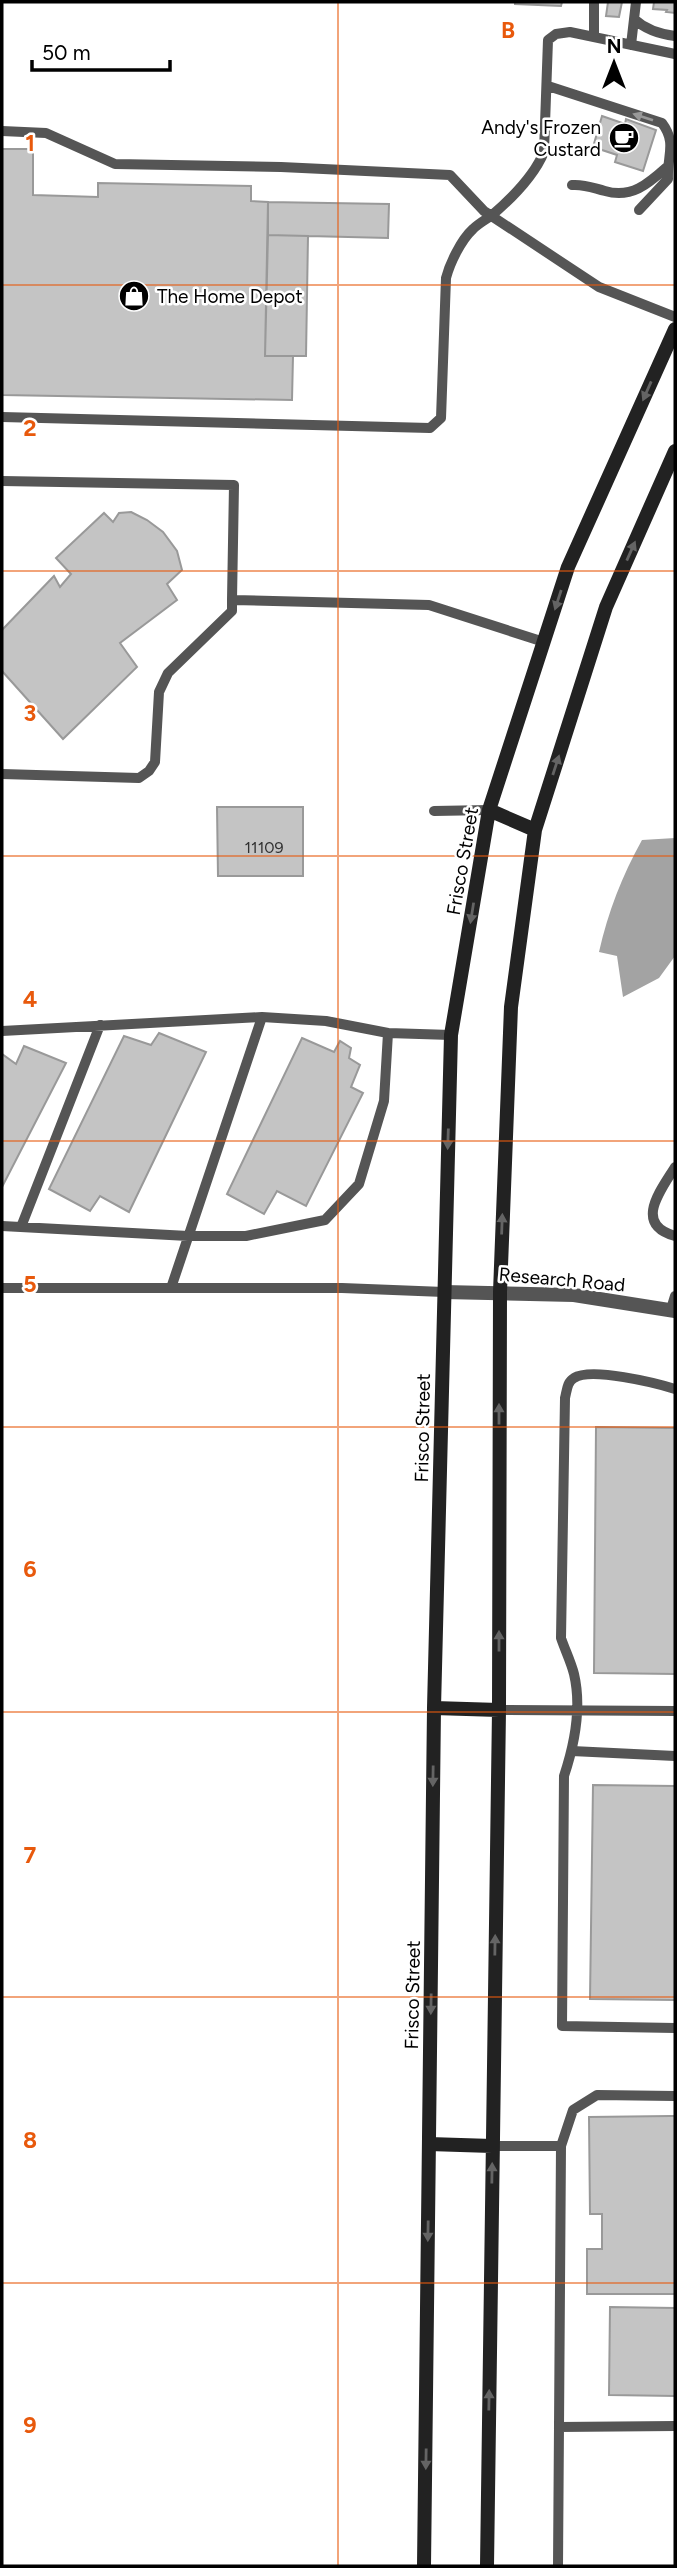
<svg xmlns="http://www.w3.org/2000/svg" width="677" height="2568" font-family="Figtree,sans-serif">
<rect width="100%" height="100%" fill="#fff"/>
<path fill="#a3a3a3" d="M675,838V956L659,978L623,997L617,956L599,952C608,912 622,876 642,840Z"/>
<path fill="#c4c4c4" stroke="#999" stroke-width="2" d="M515,2H562L561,6L515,4Z
M608,2H622L619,17L606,16Z
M654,2H675V13L666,12L667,10L653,9Z
M602,116L625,124L626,119L656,130L643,171L615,162L617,155L593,147Z
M2,149H33V195L98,197V183L251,186V201L268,202L265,356H293L292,400L2,395Z
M268,202L389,204L388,238L268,235Z
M268,235L308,236L306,356H265Z
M131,512L147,520L163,532L177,551L182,570L167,584L177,600L120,643L137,667L63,739L2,671V630L54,576L60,587L71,574L56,558L104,513L113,522L119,513Z
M217,807H303V876H218Z
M159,1033L206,1052L129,1212L100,1196L90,1211L49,1189L124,1036L151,1045Z
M302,1038L334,1052L340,1041L351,1048L349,1058L360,1065L351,1087L363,1093L306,1206L277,1191L264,1214L227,1194Z
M24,1046L66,1063L2,1187V1054L16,1064Z
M596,1427L675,1428V1674L594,1673Z
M593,1785L675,1786V2000L590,1999Z
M670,2116H675V2294H587V2249H602V2214H590L589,2117Z
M610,2307L675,2308V2396L609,2395Z"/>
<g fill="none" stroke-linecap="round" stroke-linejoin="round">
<path stroke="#555" stroke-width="10" d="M594,2V37
M634,19C646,30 659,34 675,36
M631,45L636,2
M548,86L662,123C677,143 667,155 668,179L639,210
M2,131L46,133L115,164L281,167L450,175L484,211L599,287L675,317
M572,185C585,184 593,188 605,191C632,199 649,183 668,166
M2,417L430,428L441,418L446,278C450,263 461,240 473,229C478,224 485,220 491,216C511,199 534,176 544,152L548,40L556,34L570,32L675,54
M2,481L234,485L232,600L429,605L544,642
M2,774L139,778L149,771L155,762L159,692L168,673L232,611V600
M434,811L489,810
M262,1017L326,1021L388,1033
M2,1031L262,1017L171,1288
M675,1167C661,1190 633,1224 675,1236
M2,1226L188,1236H246L325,1220L359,1184L384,1101L388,1033L451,1035
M21,1227L100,1025
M2,1288H342L444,1292
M671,1309L675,1296
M675,1389C656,1383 591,1367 574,1378C567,1382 567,1390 565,1398L561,1638C565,1650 571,1662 574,1674C582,1708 575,1743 564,1776L562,2026L675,2028
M499,1710L675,1711
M572,1751L675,1756
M492,2146H561L558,2566
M561,2146L573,2110L597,2095L675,2096
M559,2427L675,2426"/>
<path stroke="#555" stroke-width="14" d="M444,1292L574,1295L675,1311"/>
<path stroke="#222" stroke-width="14" d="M489,810L535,830
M434,1708L499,1710
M429,2144L492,2146
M424,2566L434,1708L451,1035L489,810L568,567L675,329
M487,2566L499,1710L500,1292L511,1007L535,830L606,607L675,451"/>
</g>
<defs><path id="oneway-solid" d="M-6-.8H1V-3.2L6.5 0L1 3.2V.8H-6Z" transform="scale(1.75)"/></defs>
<use fill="#999" href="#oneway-solid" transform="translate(643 117) rotate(-162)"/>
<g fill="#646464">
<use href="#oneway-solid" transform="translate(647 391) rotate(114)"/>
<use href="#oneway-solid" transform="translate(631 551) rotate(-66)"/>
<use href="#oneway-solid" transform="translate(558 600) rotate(108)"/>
<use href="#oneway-solid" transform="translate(556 765) rotate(-72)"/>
<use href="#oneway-solid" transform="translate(472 913) rotate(99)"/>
<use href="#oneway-solid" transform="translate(448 1139) rotate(92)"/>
<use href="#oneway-solid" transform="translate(502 1224) rotate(-88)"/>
<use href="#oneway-solid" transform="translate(499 1414) rotate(-90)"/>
<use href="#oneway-solid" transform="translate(499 1641) rotate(-90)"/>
<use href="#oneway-solid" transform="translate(433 1776) rotate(91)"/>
<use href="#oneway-solid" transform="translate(495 1945) rotate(-89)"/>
<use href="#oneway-solid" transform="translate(431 2004) rotate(91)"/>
<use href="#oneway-solid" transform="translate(492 2173) rotate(-89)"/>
<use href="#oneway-solid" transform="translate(428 2231) rotate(91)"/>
<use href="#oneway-solid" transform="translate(489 2400) rotate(-89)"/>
<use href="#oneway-solid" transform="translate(426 2459) rotate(91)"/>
</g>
<path fill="none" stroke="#e8590c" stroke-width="2" stroke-opacity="0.55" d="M338,2V2566M2,285H675M2,571H675M2,856H675M2,1141H675M2,1427H675M2,1712H675M2,1997H675M2,2283H675"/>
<defs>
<g id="cafe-disc" transform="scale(1.575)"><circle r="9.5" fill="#000" stroke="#fff"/><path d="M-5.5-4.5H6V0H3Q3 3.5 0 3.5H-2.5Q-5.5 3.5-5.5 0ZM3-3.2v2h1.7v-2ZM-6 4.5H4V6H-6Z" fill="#fff"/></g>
<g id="shop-disc" transform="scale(1.575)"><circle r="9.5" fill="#000" stroke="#fff"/><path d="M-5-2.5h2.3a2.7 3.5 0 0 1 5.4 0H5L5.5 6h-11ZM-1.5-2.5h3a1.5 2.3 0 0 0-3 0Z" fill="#fff"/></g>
</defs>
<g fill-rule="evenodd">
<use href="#cafe-disc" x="624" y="138"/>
<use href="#shop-disc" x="134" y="296"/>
</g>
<g text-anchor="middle" stroke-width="5" stroke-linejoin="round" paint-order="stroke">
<g font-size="16" fill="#313131">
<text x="264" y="853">11109</text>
</g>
<g font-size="19" fill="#000" stroke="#fff" text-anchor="end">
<text x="601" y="134">Andy's Frozen<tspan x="601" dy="22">Custard</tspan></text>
<text x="157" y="303" text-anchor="start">The Home Depot</text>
</g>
<g font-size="19" fill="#000" stroke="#fff">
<text transform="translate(462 861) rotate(-80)" y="7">Frisco Street</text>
<text transform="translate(562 1279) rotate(5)" y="7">Research Road</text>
<text transform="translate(422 1428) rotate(-89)" y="7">Frisco Street</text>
<text transform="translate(412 1995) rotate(-89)" y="7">Frisco Street</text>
</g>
</g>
<g font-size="23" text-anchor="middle" font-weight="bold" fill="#e8590c" stroke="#fff" stroke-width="5" stroke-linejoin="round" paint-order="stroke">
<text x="508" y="38">B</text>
<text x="30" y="151">1</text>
<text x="30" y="436">2</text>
<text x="30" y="721">3</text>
<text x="30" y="1007">4</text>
<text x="30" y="1292">5</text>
<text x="30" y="1577">6</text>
<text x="30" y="1863">7</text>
<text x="30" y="2148">8</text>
<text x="30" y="2433">9</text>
</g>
<rect width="677" height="2568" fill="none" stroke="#000000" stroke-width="7"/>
<g transform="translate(614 63)" stroke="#ffffff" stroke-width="5" paint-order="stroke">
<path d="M0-5L12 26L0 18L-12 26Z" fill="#000000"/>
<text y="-10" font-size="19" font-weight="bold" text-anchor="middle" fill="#000000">N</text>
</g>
<path d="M32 60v10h138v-10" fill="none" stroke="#000000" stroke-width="3.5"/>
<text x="42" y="60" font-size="21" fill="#000000" stroke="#ffffff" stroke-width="5" paint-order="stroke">50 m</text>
</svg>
